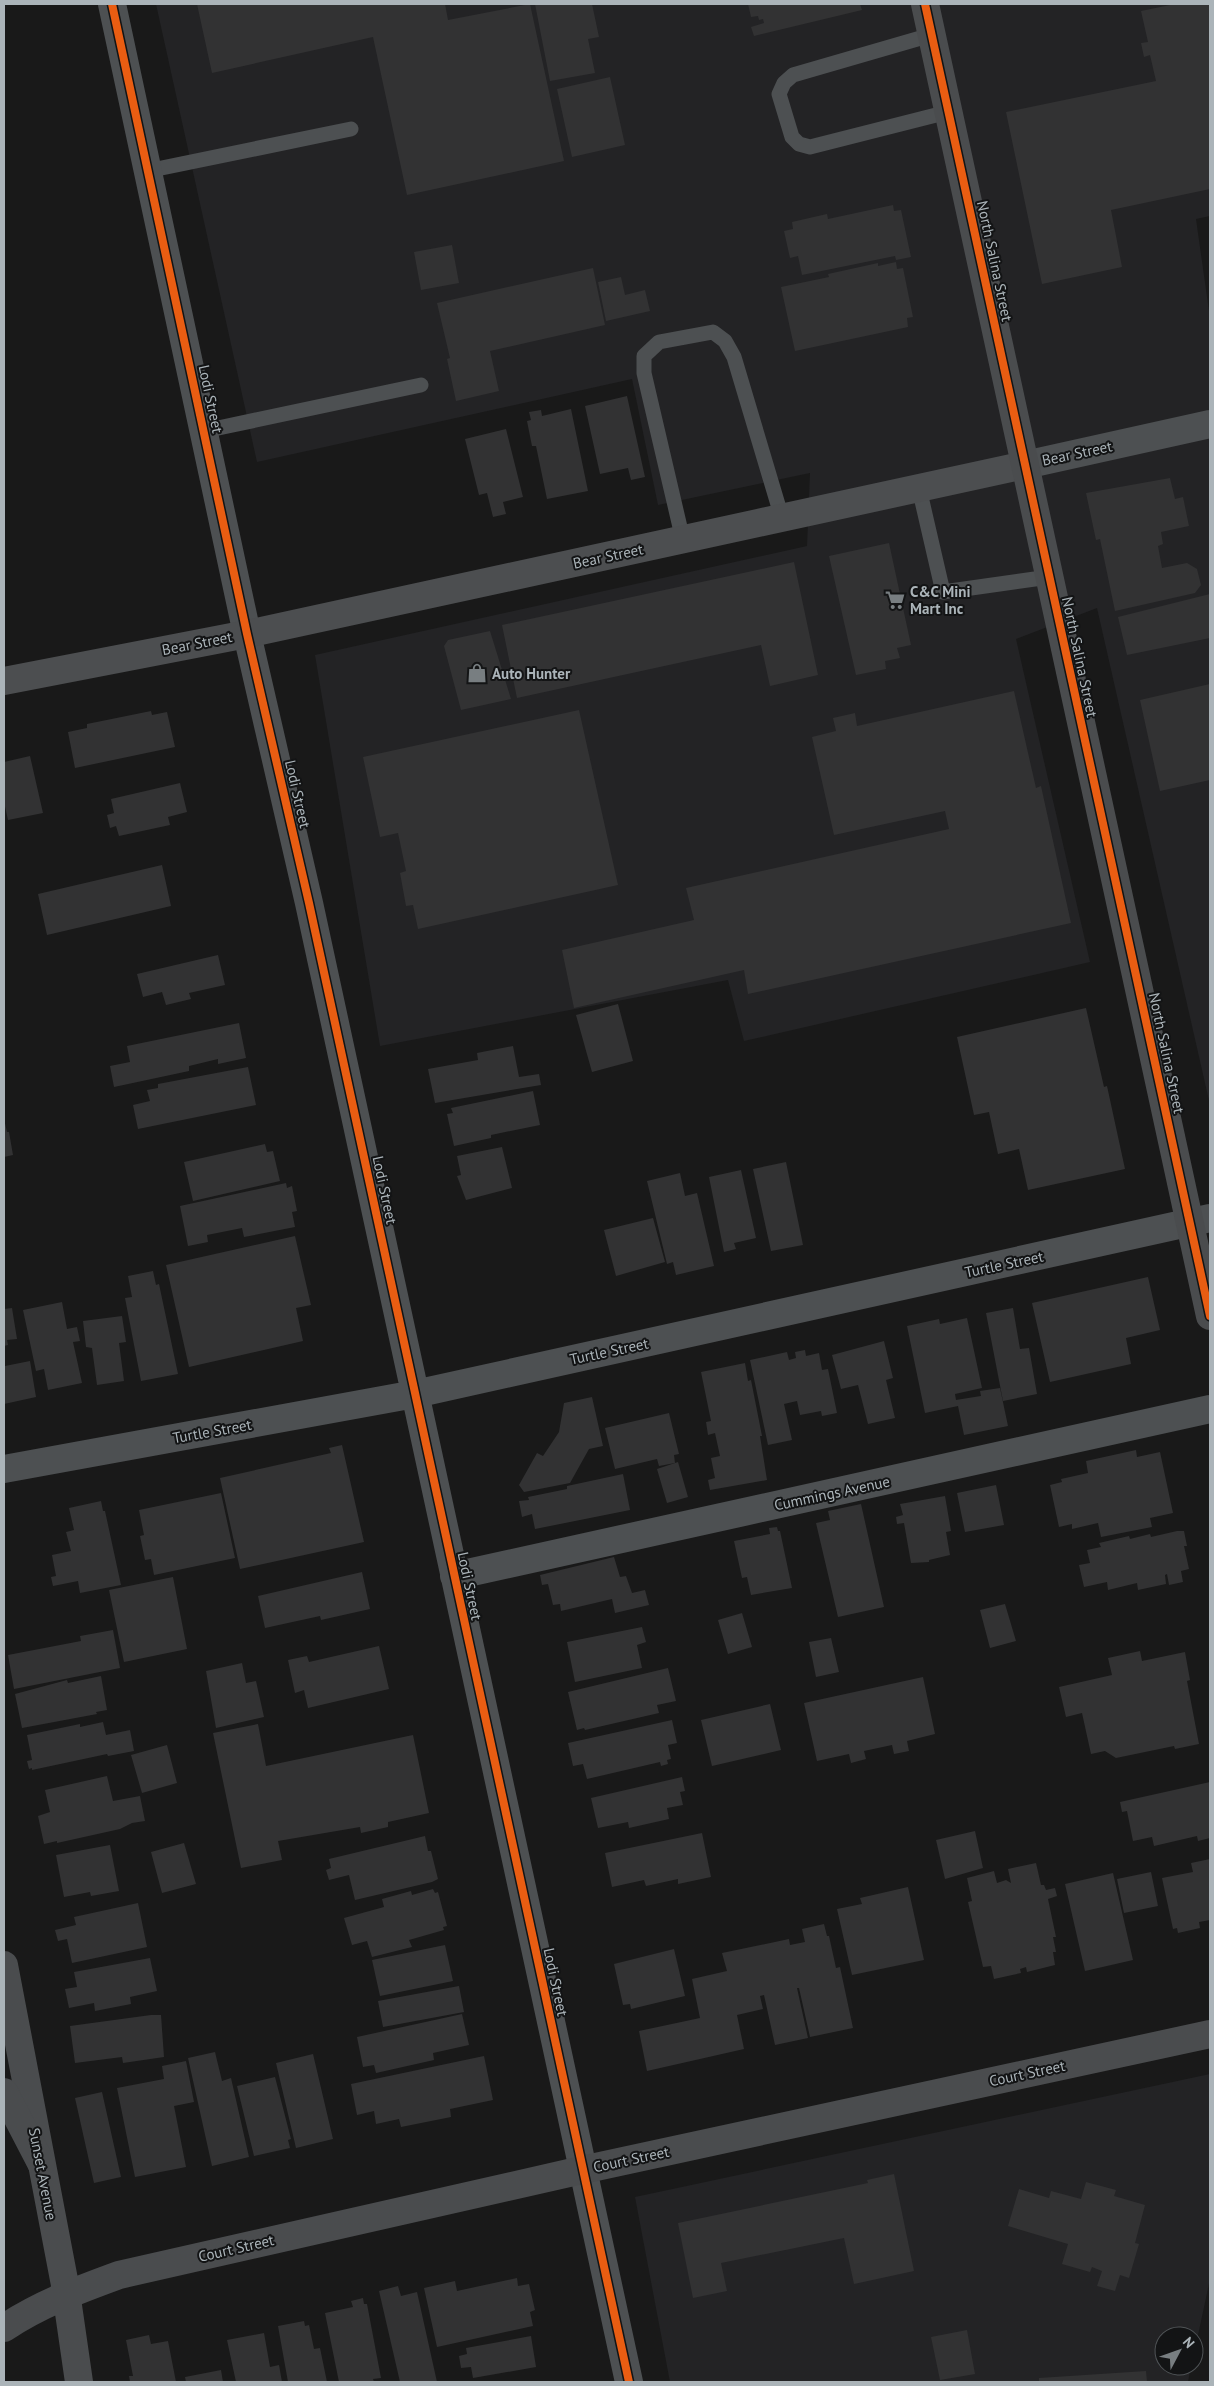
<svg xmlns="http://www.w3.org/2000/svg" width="1214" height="2386" viewBox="0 0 1214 2386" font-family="'PT Sans',sans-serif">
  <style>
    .built { fill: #232325 }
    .building { fill: #323233 }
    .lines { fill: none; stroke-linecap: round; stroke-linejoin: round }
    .service { stroke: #4d5052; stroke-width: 15 }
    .minor { stroke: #4d5052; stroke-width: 28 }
    .secondary { stroke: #4c4e50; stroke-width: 28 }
    .primary { stroke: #4a4c4e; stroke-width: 28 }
    .motorway { stroke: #4a4c4e; stroke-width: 28 }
    .cycleway-casing { stroke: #131415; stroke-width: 11 }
    .cycleway { stroke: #e95d12; stroke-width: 8 }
    .labels { text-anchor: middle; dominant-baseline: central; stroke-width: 4; stroke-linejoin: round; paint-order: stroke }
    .street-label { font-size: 15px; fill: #abb4b9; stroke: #131415 }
    .poi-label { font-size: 15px; font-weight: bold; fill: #abb4b9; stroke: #131415; text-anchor: start }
  </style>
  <rect width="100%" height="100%" fill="#191919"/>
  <path class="built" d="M156,4H1210V216L1196,219L1210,318V1105L1097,608L1016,639L1090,962L744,1041L728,980L380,1046L315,655L807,546L810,473L658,505L632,379L257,462Z
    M1210,2074V2279L1194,2354V2336H1164V2366H1191L1188,2382H670L635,2197Z"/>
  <path class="building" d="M197,4H445L448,20L530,4L564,161L407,195L373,37L212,73Z
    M535,4H592L599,37L588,39L595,73L550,81Z
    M748,4H860L862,10L754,36L751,27L764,23L763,19L759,20L758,16L751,17Z
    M1175,4H1210V189L1111,210L1122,267L1042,284L1006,112L1156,81L1150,55L1144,57L1141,43L1148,42L1141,11Z
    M610,77L625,145L572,157L557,89Z
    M893,205L894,211L901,210L911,257L896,260L895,256L802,275L798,256L790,258L784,231L793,229L792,222L827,214L828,219Z
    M452,245L459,283L421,290L414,252Z
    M896,262L897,269L903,268L913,317L907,318L908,327L795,351L781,287L829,277L828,274L878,263V266Z
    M593,268L605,325L490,351L499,391L456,401L447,359L450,358L437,303Z
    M621,277L625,295L645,290L650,311L606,321L598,282Z
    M627,396L645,477L631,480L628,468L600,474L585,406Z
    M571,409L588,491L547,499L536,446H532L527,421L531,420L529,412L541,410L542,416Z
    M506,429L523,497L503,502L506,514L493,517L487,493L479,495L465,439Z
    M1170,478L1175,499L1183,497L1189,526L1161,532L1163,544L1158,546L1162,568L1187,563L1197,569L1201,585L1195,593L1115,611L1100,539L1096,540L1086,493Z
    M889,543L911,645L897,648L900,658L885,661L886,669L856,675L829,556Z
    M794,562L818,675L770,686L761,645L517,698L502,625Z
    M1210,594V638L1127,655L1118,617Z
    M490,631L511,699L461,710L444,646L448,640Z
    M1210,684V780L1160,791L1140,700Z
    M1014,691L1036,788L1041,786L1071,923L748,994L744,970L574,1008L562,950L694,920L686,888L949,829L945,811L834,835L812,737L836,731L833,718L855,713L857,726Z
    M579,710L618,885L418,929L413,905L406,906L400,873L406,871L398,833L380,837L363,757Z
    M151,711L152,715L167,712L175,747L75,768L68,732L87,728V724Z
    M30,756L43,813L8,820L4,802V762Z
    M180,783L187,812L168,817L170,825L119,836L116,826L110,828L107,815L114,813L111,799Z
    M162,865L171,906L47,935L38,894Z
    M218,955L225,985L189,993L191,999L166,1005L162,992L143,997L137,974Z
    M618,1004L633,1061L592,1072L576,1015Z
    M1086,1008L1104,1087L1107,1086L1125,1169L1028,1190L1019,1149L998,1154L989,1112L974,1115L957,1037Z
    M239,1023L246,1058L218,1064V1059L189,1066V1071L114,1087L110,1066L130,1062L127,1046Z
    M513,1046L519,1077L539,1074L541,1085L435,1103L428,1069L478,1060L477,1053Z
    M248,1067L256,1105L138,1129L133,1105L150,1101L147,1090L158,1088V1084Z
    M533,1091L540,1125L491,1135V1138L454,1146L447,1114L453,1113L451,1108Z
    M4,1119L7,1132H9L13,1155L4,1157Z
    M265,1144L267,1152L273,1151L280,1181L193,1201L184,1162Z
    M502,1147L512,1188L466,1200L457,1176L461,1175L457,1156Z
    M786,1162L803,1245L771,1251L753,1169Z
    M741,1170L756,1238L734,1243L736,1249L724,1252L709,1177Z
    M680,1173L685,1196L697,1193L714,1266L676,1275L673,1262L667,1264L647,1181Z
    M286,1183L287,1188L292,1186L297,1211L292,1212L295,1227L244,1237L242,1228L207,1235L208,1242L188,1246L180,1206Z
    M653,1218L665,1262L616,1276L604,1230Z
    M295,1236L311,1305L296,1308L303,1341L189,1367L166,1265Z
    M153,1271L156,1285L159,1284L178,1374L141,1381L125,1298L132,1297L128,1276Z
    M1148,1277L1160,1330L1126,1338L1131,1364L1050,1382L1032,1303Z
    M62,1302L67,1329L77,1327L80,1341L73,1342L82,1383L48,1390L44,1369L36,1371L23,1310Z
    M12,1308L17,1339L7,1340L8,1345L4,1346V1309Z
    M1013,1308L1020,1349L1029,1348L1037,1394L1003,1401L986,1313Z
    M122,1316L126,1342L119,1343L124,1381L97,1385L92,1348L86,1347L83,1321Z
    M967,1318L982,1388L955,1394L956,1400L981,1396L980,1391L1000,1388L1008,1426L964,1435L958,1406L925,1413L907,1326L939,1319L940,1324Z
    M884,1341L893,1378L886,1380L895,1418L868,1424L858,1385L841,1389L832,1355Z
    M805,1350L806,1356L819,1353L822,1370L828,1369L837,1413L822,1416L821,1411L800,1415L797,1401L784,1404L792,1440L768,1445L750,1360L787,1352L789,1360L796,1358L795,1352Z
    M30,1361L36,1397L4,1404L5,1366Z
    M745,1363L748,1381L751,1380L762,1436H760L767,1480L710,1490L708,1480L715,1478L711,1458L720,1456L715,1433L708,1435L706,1422L711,1421L701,1372Z
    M592,1397L603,1446L589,1449L570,1483L524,1492L519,1485L537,1453L543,1456L559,1432L564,1403Z
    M669,1413L679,1454L674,1455L675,1463L659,1466L657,1459L615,1469L605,1428Z
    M342,1445L364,1542L240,1569L220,1478L331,1453L329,1448Z
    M1136,1450L1137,1457L1160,1452L1173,1513L1150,1518L1152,1527L1101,1537L1098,1523L1072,1529V1524L1059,1527L1050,1485L1062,1482L1061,1479L1088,1473L1086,1461Z
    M678,1462L688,1497L667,1503L657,1469Z
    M623,1474L630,1510L535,1529L532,1514L522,1517L519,1501L529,1500L528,1497L567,1489V1486Z
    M996,1485L1004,1525L965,1532L957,1493Z
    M221,1493L235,1558L154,1575L151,1559L145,1560L140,1536L144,1535L139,1510Z
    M945,1496L951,1531L946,1532L950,1555L929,1560V1562L911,1563L904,1523L897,1524L896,1517L903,1515L900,1504Z
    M101,1501L103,1511H105L121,1585L80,1593L78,1581L53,1586L51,1577L56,1576L52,1555L71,1551L66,1532L74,1530L69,1508Z
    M861,1504L884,1607L838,1617L816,1523L830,1520L828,1511Z
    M777,1527L778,1531H780L792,1588L751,1595L747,1577L742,1578L734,1541L770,1534L769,1528Z
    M1177,1531H1184L1187,1546H1184L1189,1569L1181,1571L1183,1582L1169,1585L1167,1574L1165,1575L1166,1584L1138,1590L1137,1583L1108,1590L1107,1582L1084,1587L1079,1565L1090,1563L1087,1550L1101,1547L1099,1543L1129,1536L1130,1539L1150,1534L1151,1537Z
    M614,1557L620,1577L626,1576L632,1593L645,1590L649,1605L615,1613L612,1599L561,1611L560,1604L553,1605L548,1584L542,1585L540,1575Z
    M362,1572L370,1609L321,1620L320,1616L265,1628L258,1596Z
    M173,1577L187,1649L124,1662L109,1590Z
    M1005,1604L1016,1641L990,1648L980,1610Z
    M742,1613L752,1647L728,1654L718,1620Z
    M642,1627L646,1642L637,1645L642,1668L575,1682L567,1642Z
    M113,1630L120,1668L14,1689L8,1655L81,1641L80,1636Z
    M831,1638L839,1672L816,1677L809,1642Z
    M379,1646L389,1689L308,1708L304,1690L295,1693L288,1660L307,1656L309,1662Z
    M1140,1651L1142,1661L1185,1652L1190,1680L1187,1681L1199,1744L1175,1749L1174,1746L1116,1758L1105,1751L1091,1754L1082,1713L1066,1717L1059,1687L1112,1675L1108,1658Z
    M242,1663L246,1683L256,1681L264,1717L216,1728L206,1671Z
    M668,1668L676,1701L657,1705L659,1713L585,1730L584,1728L577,1730L568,1692Z
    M101,1676L107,1710L96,1712L97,1714L22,1728L15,1694L67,1680L68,1683Z
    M923,1677L935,1734L907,1741L909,1751L894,1754L892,1745L864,1751L866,1759L851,1763L849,1754L817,1761L804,1703Z
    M770,1704L781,1750L712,1766L701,1720Z
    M672,1720L677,1743L668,1745L671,1759L667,1760L668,1764L661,1766L660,1762L587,1779L583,1764L573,1766L568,1743Z
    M103,1722L106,1735L130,1730L134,1751L108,1756L107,1754L32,1770V1768L29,1769L27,1761L32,1760L27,1735L80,1724V1727Z
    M258,1724L266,1766L413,1735L429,1813L388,1822V1827L361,1833L360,1827L278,1841L282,1860L241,1868L213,1733Z
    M167,1745L177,1783L142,1793L131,1755Z
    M107,1776L113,1801L140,1796L145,1821L132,1823L120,1829L57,1843V1841L44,1844L38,1816L50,1812L45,1790Z
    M682,1777L685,1791L680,1792L683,1805L667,1808L669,1819L629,1828L628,1822L598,1828L591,1798Z
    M1210,1782V1838L1198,1841L1197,1836L1154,1846L1152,1837L1133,1841L1127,1811L1122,1812L1120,1802Z
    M975,1831L983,1868L945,1879L936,1840Z
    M702,1833L711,1877L678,1884V1879L646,1886L644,1880L612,1887L605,1853Z
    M425,1836L428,1851H431L438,1879L432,1882L355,1900L349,1875L329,1880L326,1870L331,1868L329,1859Z
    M184,1843L196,1884L162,1893L151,1852Z
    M110,1845L119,1891L91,1896L90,1892L64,1897L56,1855Z
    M1210,1859V1920L1199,1922L1200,1928L1178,1933L1177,1928L1173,1929L1162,1878L1193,1872L1191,1863Z
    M1036,1863L1041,1885H1044L1046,1890L1055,1888L1057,1896L1048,1899L1056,1937H1053L1056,1952H1053L1055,1965L1027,1972L1026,1967L1020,1969L1021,1973L994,1979L991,1966L983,1967L968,1902L972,1901L967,1878L994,1871L997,1883L1006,1880L1011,1883L1008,1869Z
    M1151,1872L1158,1906L1124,1913L1117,1879Z
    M1113,1873L1133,1960L1085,1971L1065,1884Z
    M908,1887L924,1960L852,1975L837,1909L862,1904L860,1898Z
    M433,1889L435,1893L438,1892L447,1926L443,1927L444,1930L409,1940L412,1947L372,1957L367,1941L352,1945L344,1918L384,1907L382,1899L411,1891L412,1895Z
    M138,1903L147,1947L72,1963L67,1939L58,1941L55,1930L76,1925L74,1917Z
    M824,1924L827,1936H829L836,1968L840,1967L853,2028L810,2037L799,1988H797L808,2038L775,2045L764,1995L760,1996L763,2009L737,2015L744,2049L647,2071L639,2031L700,2018L692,1979L727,1971L722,1953L789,1939L790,1945L805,1942L802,1929Z
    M445,1945L453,1981L380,1996L372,1960Z
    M674,1949L685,1996L631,2009L630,2004L623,2005L614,1964Z
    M150,1958L157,1991L130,1997L131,2004L95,2011L94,2003L69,2008L65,1989L77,1987L74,1972Z
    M459,1986L464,2012L383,2027L378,2001Z
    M462,2014L469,2045L433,2053L434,2060L376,2073L374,2065L363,2067L357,2037Z
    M151,2015H161L164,2057L123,2063L122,2057L75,2063L70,2026Z
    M215,2052L222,2081L231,2078L249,2157L212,2166L188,2058Z
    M313,2054L333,2139L296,2148L276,2063Z
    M484,2056L493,2100L450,2109L451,2117L401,2127L399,2119L376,2124L374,2111L357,2115L351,2084Z
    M186,2061L194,2102L174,2106L186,2167L135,2177L117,2088L164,2079L162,2066Z
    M275,2077L291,2139L288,2140L290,2148L254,2156L237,2086Z
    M102,2092L121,2177L94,2183L75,2098Z
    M894,2174L914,2271L854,2284L844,2238L721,2263L727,2291L693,2298L678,2223L868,2183L867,2180Z
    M1086,2182L1116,2190L1114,2196L1145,2205L1135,2243L1139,2244L1129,2278L1120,2275L1115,2291L1097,2286L1102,2271L1092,2267L1090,2272L1062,2264L1068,2244L1008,2226L1019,2189L1049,2198L1051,2191L1081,2199Z
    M517,2278L518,2286L529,2284L535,2310L530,2312L533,2326L437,2347L424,2288L455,2281L457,2291Z
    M398,2286L401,2296L417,2292L437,2382H400L379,2291Z
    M363,2298L364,2304H367L381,2378L373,2379L374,2382H339L325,2313L353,2307L351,2301Z
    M304,2321L305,2326L309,2325L314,2349L320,2348L327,2382H288L278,2326Z
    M967,2330L975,2374L940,2380L931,2337Z
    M264,2333L270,2367L279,2365L282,2382H236L227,2340Z
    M149,2335L151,2344L168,2341L176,2382H130L129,2376H133L126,2340Z
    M531,2336L536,2367L473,2378L471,2367L461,2368L459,2356L467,2354L466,2348Z
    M221,2370L223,2382H186L185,2377Z
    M1146,2371L1147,2382H1039V2378Z"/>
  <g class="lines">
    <path class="service" d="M931,35L793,75L784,83L779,94L792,137L799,144L810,147L948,112
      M147,171L351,129
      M204,431L421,385
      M919,488L943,592L1049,577
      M683,540L644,373V356L659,342L713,332L725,341L734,357L782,518"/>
    <path class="minor" d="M112,4L247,634L309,903L629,2382
      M1025,465L1210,424
      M4,1469L415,1394L1210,1218
      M454,1576L1210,1409"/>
    <path class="secondary" d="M4,681L247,634L1025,465"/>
    <path class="primary" d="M925,4L1210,1316
      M4,1965L65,2285L79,2382
      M4,2328C40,2304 78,2290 119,2275L582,2170L1210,2034"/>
    <path class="motorway" d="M4,2092L41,2163"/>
    <defs>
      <path id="cycleway" d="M112,4L247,634L309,903L629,2382
        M925,4L1210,1316"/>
    </defs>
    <use href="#cycleway" class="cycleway-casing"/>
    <use href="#cycleway" class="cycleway"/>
  </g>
  <defs>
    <symbol id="supermarket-bare" viewBox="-9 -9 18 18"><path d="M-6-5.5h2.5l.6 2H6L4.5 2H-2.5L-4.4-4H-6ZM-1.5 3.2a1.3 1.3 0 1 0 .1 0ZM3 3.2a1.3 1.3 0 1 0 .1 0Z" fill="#787e81" stroke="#131415" stroke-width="2.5" paint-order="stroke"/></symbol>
    <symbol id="shop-bare" viewBox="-9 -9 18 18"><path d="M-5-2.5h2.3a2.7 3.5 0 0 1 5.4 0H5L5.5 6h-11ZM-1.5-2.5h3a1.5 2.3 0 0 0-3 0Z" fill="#787e81" stroke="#131415" stroke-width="2.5" paint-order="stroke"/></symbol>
  </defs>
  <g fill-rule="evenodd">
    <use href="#supermarket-bare" x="881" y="586" width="28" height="28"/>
    <use href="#shop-bare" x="463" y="659" width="28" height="28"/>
  </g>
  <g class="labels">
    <g class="street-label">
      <text transform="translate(995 261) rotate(78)">North Salina Street</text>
      <text transform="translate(211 399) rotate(78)">Lodi Street</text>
      <text transform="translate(1077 453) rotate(-12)">Bear Street</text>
      <text transform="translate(608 556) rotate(-12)">Bear Street</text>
      <text transform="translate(197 643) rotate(-11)">Bear Street</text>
      <text transform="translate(1080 657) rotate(78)">North Salina Street</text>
      <text transform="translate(298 794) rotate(77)">Lodi Street</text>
      <text transform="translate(1167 1053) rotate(78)">North Salina Street</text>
      <text transform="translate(385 1190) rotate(78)">Lodi Street</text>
      <text transform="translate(1004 1264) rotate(-12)">Turtle Street</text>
      <text transform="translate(609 1351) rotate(-12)">Turtle Street</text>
      <text transform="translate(212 1431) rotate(-10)">Turtle Street</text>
      <text transform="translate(832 1493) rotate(-12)">Cummings Avenue</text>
      <text transform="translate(470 1586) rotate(78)">Lodi Street</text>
      <text transform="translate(556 1982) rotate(78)">Lodi Street</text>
      <text transform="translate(1027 2073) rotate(-12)">Court Street</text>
      <text transform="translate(631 2159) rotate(-12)">Court Street</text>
      <text transform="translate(43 2174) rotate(79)">Sunset Avenue</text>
      <text transform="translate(236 2248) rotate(-13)">Court Street</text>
    </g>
    <g class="poi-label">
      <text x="910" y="591">C&amp;C Mini<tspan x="910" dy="17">Mart Inc</tspan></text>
      <text x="492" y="673">Auto Hunter</text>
    </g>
  </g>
  <rect width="1214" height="2386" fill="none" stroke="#abb4b9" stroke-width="10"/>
  <g transform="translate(1179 2351) rotate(49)"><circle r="24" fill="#131415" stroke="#505457"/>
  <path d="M0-4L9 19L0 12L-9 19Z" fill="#787e81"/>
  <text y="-8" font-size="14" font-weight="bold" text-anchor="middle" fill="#abb4b9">N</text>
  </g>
</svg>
